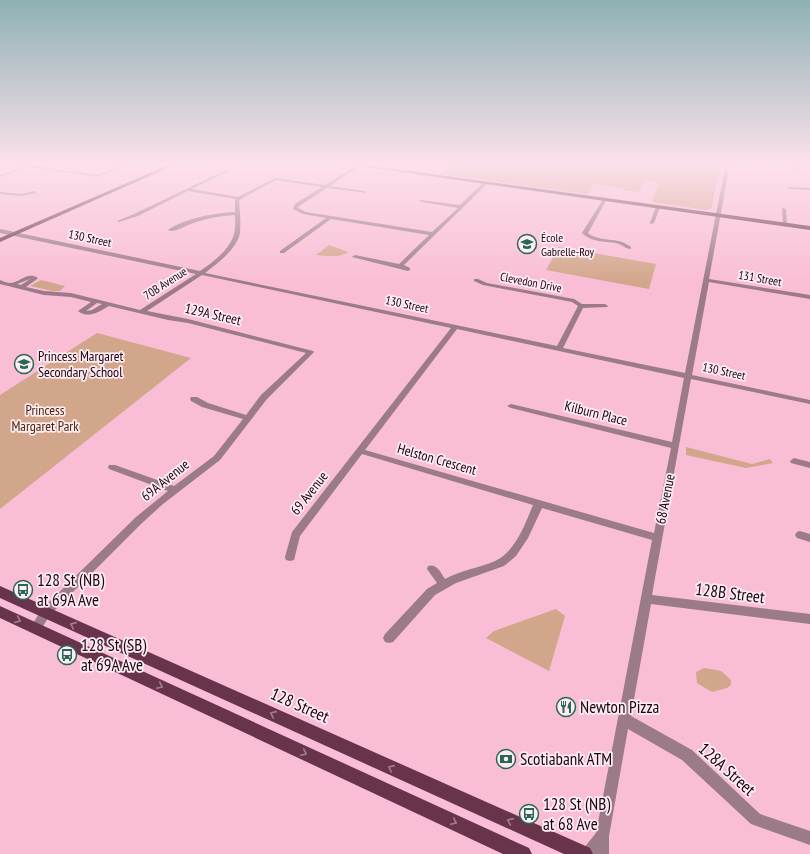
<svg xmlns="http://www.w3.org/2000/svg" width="810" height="854" viewBox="0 0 810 854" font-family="'PT Sans Narrow',sans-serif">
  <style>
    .green { fill: #d2a68b }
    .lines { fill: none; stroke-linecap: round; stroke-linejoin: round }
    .minor { fill: #9a7b87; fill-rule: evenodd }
    .major { fill: #68344b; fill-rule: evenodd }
    .oneway { stroke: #a47e8e }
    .labels { text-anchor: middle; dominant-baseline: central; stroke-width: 3.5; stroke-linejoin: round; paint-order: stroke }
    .far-poi-label { font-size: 12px; fill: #18050e; stroke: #ffecf3; text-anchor: start }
    .far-street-label { font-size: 12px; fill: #18050e; stroke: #ffecf3 }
    .street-label { font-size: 14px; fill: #18050e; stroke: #ffecf3 }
    .poi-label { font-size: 14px; fill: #18050e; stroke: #ffecf3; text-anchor: start }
    .park-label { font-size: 14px; fill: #4c2304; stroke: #ffecf3 }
    .near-poi-label { font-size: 17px; fill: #18050e; stroke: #ffecf3; text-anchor: start }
    .near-street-label { font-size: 17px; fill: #18050e; stroke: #ffecf3 }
  </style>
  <rect width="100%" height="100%" fill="#f9bdd5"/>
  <path class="green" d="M454,163H721L711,209L707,210L652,202L659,183L644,181L639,192L623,190L624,188L594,184L587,194L441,174Z
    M329,245L348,252C340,258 327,256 316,255Z
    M559,247L656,264L649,289L546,270Z
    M41,280L65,286L60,291H52L30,286Z
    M97,333L191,358L0,509V395Z
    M686,447L752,464L770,459L773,463L746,468L686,455Z
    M556,609L565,616L549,671L486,638L494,631Z
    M704,668L721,671L731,680V685L727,688L712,692L697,683L696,672Z"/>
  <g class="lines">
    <path class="minor" d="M127,163H133L97,177L28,167L0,177V175L31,164L33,165L97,175Z
      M360,163H365L330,186L364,191H366V193L327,188L299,206L298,208L306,212L432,232L458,208L422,202L420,201V200L460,205L484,182L488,183L404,265L410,268V270L408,271L352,257L355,255L399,264L429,235L331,219L284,253H280V251L326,218L303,214L293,209L295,204L322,187L276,180L241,199L239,201C240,211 241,222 240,233C237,249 218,263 205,273L557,346L578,306L572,302L483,285L474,281V279H478L487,283L574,299L582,304H605L608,306L607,307L583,308L563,348L685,373L726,163H730L709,279L810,295V299L709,282L692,375L810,400V404L691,379L652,595L810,614V624L651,604L631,716L692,750L760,814L810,831V845L751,824L682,760L628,729L609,836V854H581L583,849L596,833L652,540L542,508L528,538L516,556L504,566L456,583L435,595L393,642L389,643L385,642L383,638L385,634L427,589L437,583L427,569L428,566C437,563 441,573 445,579C461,570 479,568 495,561C516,551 525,524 533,505L362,454L300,536L294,560L290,561L286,560L285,557L292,532L451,328L202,275L147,311L188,319L313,351L314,352L267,399L220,460L163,504L142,523L50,615L40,631L36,633L32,631L30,628L42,609L136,517L168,491L109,469L108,467L109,465H115L174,486L214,456L243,419L202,407L191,401L190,399L191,397H197L208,403L246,415L261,395L306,353L188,323L168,320L109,306C99,312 88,319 78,311L91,302L71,297L44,295L0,284V280C3,281 7,283 10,283C20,283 27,271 38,278L37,279L26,287L44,291L71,293L140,310L196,274L0,233V229L200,271C212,263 227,252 233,237C236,230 235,222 235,215C218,216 202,219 186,226C181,228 173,233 168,230C185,218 215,213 235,212V201L236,199L188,191L138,216L119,222L117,221L134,214L230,168L231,170L192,189L238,197L275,178L325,185ZM30,279L21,285L17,284ZM97,303L102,304L92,310L86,311ZM457,329L684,378L672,442L511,404L507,406L511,408L671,448L654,533L365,450Z
      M795,163H799V171L796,170Z
      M788,187L810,188V190L790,189H788Z
      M34,191L36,192V193L22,196L0,194V192L22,194Z
      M605,198L607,199L588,233C600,243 618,236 631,247V249C626,249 624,246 619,244C607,240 593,244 582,233L603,199Z
      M656,206L660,207L654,223L650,224V223Z
      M782,208L786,209L787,224L785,225L783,224Z
      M794,458L810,462V468L791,463L790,461Z
      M800,531L810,534V542L797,538L795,535L797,532Z"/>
    <path class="major" d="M173,163H179L0,242V238Z
      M338,163H352L810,226V230Z
      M0,586L590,848L593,854H564L0,598Z
      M0,606L529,848L532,854H503L0,618Z"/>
  </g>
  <defs><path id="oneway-chevron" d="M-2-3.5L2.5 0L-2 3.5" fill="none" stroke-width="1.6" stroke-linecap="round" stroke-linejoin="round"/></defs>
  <g class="oneway">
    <use href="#oneway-chevron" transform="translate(18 620) rotate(24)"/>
    <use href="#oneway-chevron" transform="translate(73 625) rotate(-156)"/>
    <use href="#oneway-chevron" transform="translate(160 686) rotate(25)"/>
    <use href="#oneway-chevron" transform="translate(273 714) rotate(-156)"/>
    <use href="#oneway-chevron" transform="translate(304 753) rotate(25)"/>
    <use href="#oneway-chevron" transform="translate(391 768) rotate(-156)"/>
    <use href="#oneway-chevron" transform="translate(510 821) rotate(-156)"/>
    <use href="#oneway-chevron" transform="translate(454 822) rotate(25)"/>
  </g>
  <linearGradient id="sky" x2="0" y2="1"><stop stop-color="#8eb1b4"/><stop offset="0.58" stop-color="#fce1ec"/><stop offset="1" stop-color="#fce1ec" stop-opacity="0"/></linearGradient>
  <rect width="810" height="283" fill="url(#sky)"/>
  <defs>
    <symbol id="school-ring" viewBox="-11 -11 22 22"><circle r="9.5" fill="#ffecf3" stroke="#266756" stroke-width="1.5"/><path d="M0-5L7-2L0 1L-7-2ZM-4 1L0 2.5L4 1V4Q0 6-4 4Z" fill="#266756"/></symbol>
    <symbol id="bus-ring" viewBox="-11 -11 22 22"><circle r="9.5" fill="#ffecf3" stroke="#266756" stroke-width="1.5"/><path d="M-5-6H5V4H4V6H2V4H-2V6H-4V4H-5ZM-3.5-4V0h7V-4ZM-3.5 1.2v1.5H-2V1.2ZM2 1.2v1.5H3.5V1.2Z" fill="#266756"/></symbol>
    <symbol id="restaurant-ring" viewBox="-11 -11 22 22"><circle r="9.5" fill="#ffecf3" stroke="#266756" stroke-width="1.5"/><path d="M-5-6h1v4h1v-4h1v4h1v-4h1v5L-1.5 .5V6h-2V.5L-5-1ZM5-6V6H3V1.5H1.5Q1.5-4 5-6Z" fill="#266756"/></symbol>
    <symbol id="bank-ring" viewBox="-11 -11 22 22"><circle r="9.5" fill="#ffecf3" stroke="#266756" stroke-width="1.5"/><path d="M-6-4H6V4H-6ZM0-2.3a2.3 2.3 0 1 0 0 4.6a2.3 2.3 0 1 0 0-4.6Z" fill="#266756"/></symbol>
  </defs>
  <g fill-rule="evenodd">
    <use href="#school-ring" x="516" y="233" width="22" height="22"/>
    <use href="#school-ring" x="13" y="353" width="22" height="22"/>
    <use href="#bus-ring" x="12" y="579" width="22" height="22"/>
    <use href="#bus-ring" x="56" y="644" width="22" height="22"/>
    <use href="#restaurant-ring" x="555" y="696" width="22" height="22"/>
    <use href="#bank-ring" x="495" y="748" width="22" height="22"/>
    <use href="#bus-ring" x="518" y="803" width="22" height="22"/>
  </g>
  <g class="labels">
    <g class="far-poi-label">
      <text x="541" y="237">École<tspan x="541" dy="14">Gabrelle-Roy</tspan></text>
    </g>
    <g class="far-street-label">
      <text transform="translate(90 238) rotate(12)">130 Street</text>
      <text transform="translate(760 278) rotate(10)">131 Street</text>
      <text transform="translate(531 282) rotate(11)">Clevedon Drive</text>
      <text transform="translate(165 283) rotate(-33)">70B Avenue</text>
      <text transform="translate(407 304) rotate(12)">130 Street</text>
      <text transform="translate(724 371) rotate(12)">130 Street</text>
    </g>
    <g class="street-label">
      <text transform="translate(213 314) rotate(13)">129A Street</text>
      <text transform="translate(596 413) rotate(14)">Kilburn Place</text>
      <text transform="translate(437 459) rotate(16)">Helston Crescent</text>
      <text transform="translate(165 480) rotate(-39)">69A Avenue</text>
      <text transform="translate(309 493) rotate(-52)">69 Avenue</text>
      <text transform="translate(665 499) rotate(-79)">68 Avenue</text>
    </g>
    <g class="poi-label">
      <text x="38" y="356">Princess Margaret<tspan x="38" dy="16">Secondary School</tspan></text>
    </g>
    <g class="park-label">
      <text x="45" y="410">Princess<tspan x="45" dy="16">Margaret Park</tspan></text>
    </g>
    <g class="near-poi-label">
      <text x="37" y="580">128 St (NB)<tspan x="37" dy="20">at 69A Ave</tspan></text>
      <text x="81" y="645">128 St (SB)<tspan x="81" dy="20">at 69A Ave</tspan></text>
      <text x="580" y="707">Newton Pizza</text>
      <text x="520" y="759">Scotiabank ATM</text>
      <text x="543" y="804">128 St (NB)<tspan x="543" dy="20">at 68 Ave</tspan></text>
    </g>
    <g class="near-street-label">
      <text transform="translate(730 593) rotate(7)">128B Street</text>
      <text transform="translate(300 705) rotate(24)">128 Street</text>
      <text transform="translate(727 769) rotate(42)">128A Street</text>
    </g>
  </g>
</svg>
